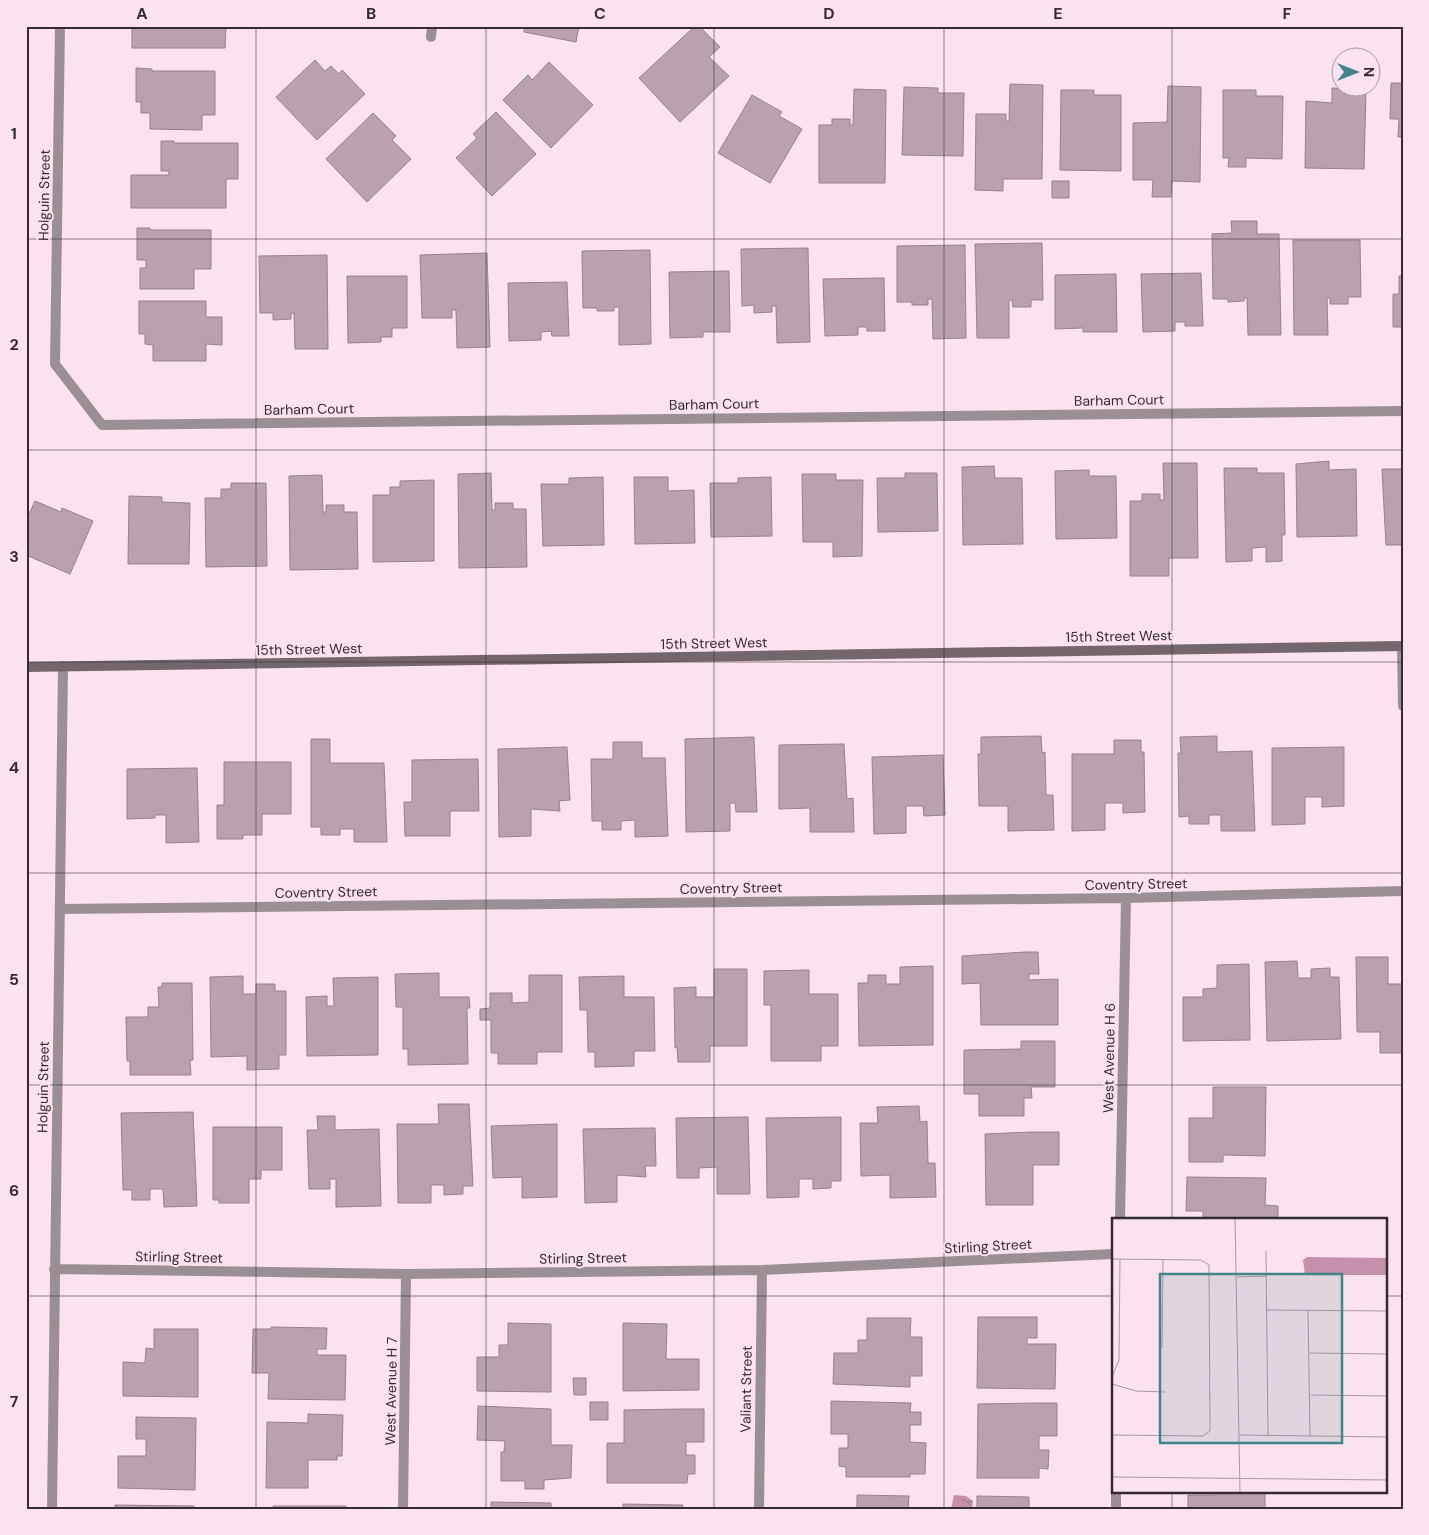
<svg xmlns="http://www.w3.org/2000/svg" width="1429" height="1535" viewBox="0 0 1429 1535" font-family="'DM Sans',sans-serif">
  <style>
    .water { fill: url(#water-ripples) }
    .building { fill: #bba1ae; stroke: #99808d }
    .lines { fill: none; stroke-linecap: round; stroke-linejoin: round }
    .street { stroke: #9b8f95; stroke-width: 10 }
    .secondary { stroke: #75656d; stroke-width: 10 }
    .grid { fill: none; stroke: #352b30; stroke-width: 1; stroke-opacity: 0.55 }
    .labels { text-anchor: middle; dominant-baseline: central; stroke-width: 4; stroke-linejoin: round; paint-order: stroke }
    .street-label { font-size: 14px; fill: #352b30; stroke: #fce1ee }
    .inset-road { fill: none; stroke: #ac98a2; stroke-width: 1 }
    .view { fill: #3e8687; fill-opacity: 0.15; stroke: #3e8687; stroke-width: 2.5 }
    .inset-edge { fill: none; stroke: #352b30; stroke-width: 2.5 }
    .neatline { fill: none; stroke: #352b30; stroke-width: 2 }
    .grid-label { font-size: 16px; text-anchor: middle; font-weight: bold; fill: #352b30 }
  </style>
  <defs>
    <pattern id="water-ripples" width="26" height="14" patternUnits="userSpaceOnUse" patternTransform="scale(1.25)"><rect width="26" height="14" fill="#c590ab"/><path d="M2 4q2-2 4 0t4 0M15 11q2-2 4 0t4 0" fill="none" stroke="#a1768c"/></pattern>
  </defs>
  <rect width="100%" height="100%" fill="#fce1ee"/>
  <path class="water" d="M954,1495L966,1496L973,1501L972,1509H951Z"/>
  <path class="building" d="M132,26H226L225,48H132Z
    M525,26H579L576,42L524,32Z
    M695,26H699L720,47L709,57L729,76L680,122L639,78Z
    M315,60L325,71L331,66L339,74L342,70L365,94L317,140L276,97Z
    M549,62L593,105L551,148L503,100L528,75L532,80Z
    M136,68L152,69V71H215V115H202V130L150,129V113H141V102H136Z
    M1391,83H1403V137H1398L1399,119H1390Z
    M1010,84L1043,85L1042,179H1003V191L975,190L976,114H1006V121H1009Z
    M1168,86L1201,87L1200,182L1172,181L1171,197H1152L1153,180H1133V123L1167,122Z
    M904,87L938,88V93H964L963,156L902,155Z
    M1332,88L1366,90L1364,169L1305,168L1306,101L1332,103Z
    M854,89L886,90L885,183H819V125H832V119H850V125H853Z
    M1061,90H1094V95H1121V171L1060,170Z
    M1223,90H1256V96H1283L1282,159L1246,158V167H1228L1229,158H1223Z
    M752,95L782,112L779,116L802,129L770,183L718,153Z
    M496,112L536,154L492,196L456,158L477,138L473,134Z
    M373,113L396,136L392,140L411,159L367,202L326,159Z
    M161,141H174V143H238V179H226V208H131V175H169V171H161Z
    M1052,181H1069V198H1052Z
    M1231,221H1257V234H1279L1281,335H1248L1247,298H1244V301L1228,302V299H1213L1212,234L1232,233Z
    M137,228H150V230H211V269H194V289H140V268H146V260H137Z
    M1293,240H1360L1361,297H1348V304H1330V298H1327L1328,335H1294Z
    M1042,243L1043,300H1031V307H1013L1012,300H1009V338H977L975,244Z
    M965,245L966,338L933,339L932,299H928V305H912V302H897V246Z
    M808,248L810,342L777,343L776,306H772V312L754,313V305L742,306L741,249Z
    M650,250L651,344L619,345V307H614V311H597V308H583L582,251Z
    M487,253L490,347L457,348L456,310H452V318H422L420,255Z
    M327,255L328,349H295L294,313H291V319L273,320V313H260L259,256Z
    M729,271L730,332H703V337L670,338L669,272Z
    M1201,273L1203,326H1185V322H1175V331L1143,332L1141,274Z
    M1116,274L1117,332H1083V328L1055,329V275Z
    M347,276H407V328H392V337H381V342L348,343Z
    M1399,276H1403V327H1393V294H1399Z
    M884,278L885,331H867V327H858V335L825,336L823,279Z
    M567,282L569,336H552L551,331L541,332V340L509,341L508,283Z
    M139,301H206V317H222V345L206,344V361H153V345L145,344V334H139Z
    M1329,461V470L1356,469L1357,536L1297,537L1296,464Z
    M1163,463H1197L1198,558H1169V576H1130V501H1142V494H1160V500H1164Z
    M994,466L995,478H1022L1023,544L963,545L962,467Z
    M1224,468H1257V473H1284L1285,535H1282V561L1266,562V547L1252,548V561L1226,562Z
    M1382,469H1403V545H1386Z
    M1089,470V476H1116L1117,538L1056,539L1055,471Z
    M491,473L492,510H495V503H513V509H526L527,567L459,568L458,474Z
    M905,473H937L938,531L878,532L877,478H905Z
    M802,474H836V480H863L862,556L833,557V542H803Z
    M322,475L323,512H326V505H344V512H357L358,569L290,570L289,476Z
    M603,477L604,545L543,546L541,484H569V478Z
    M634,477H668V491L694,490L695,543L635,544Z
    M771,477L772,536L711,537L710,483H738V478Z
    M434,480V561L373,562V495H390V487H400V481Z
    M231,483H266L267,566L206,567L205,498H221V489H231Z
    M129,496L162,497V502L190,503L189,564H128Z
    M35,501L61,512L62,508L93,521L70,574L26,555V521Z
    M1041,736L1042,753L1045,752L1046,795H1053L1054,830L1008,831V806H979L978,754H981V737Z
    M1217,736V752L1252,751L1255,831H1221V815H1209V824H1189V816L1179,817L1178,753H1181L1180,737Z
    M754,737L757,812H736L735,803H730V831L686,832L685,739Z
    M311,739H330V763H384L387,842H354V829H340V835H321V827H311Z
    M1114,740H1141V752H1144L1145,812L1123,813V803H1105V830L1072,831V754H1114Z
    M613,742H642V758H665L668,836L635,837V820L621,821V830H602V821H592L591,759H613Z
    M844,744L847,799L853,798L854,832H810V808L779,809V745Z
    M567,747L570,800L559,801L560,811L531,809V836L499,837L498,749Z
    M1344,747V806L1322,807V797H1305V824L1272,825V748Z
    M943,755L945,815L924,816L923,806H906V833L874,834L872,757Z
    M478,759L479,811H450V836H405L404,802H412V760Z
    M224,762H291V814H262V835H243V839H217V805H224Z
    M197,768L199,842L166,843V815H155V818L127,819V769Z
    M1025,952H1038L1039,974H1029V980L1058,979V1025H981L980,983L962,984V956Z
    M1356,957H1388V984H1401L1403,982V1053H1380V1032H1357Z
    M1297,961L1298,978H1311V969L1330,968V977H1339L1341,1039L1267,1041L1265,962Z
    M1249,964L1250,1040L1183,1041V997H1203V989L1217,988V965Z
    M933,966V1045L859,1046L858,983H868V975H886V984H900V967Z
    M714,969H747V1046H710V1062H678L677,1047L675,1048L674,988L696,987V997H714Z
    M809,970V994H838V1046H821V1061H771V1005H764V971Z
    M439,973V997H469L470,1008H467L468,1064L408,1065V1049H403V1007H396L395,974Z
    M529,975H562V1052H537V1064H498V1053H491V1020H480V1009L490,1008V993H512V1003L529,1002Z
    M243,976V994H256V984H275V991H286V1055H279V1069L247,1070V1056L211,1057L210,977Z
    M624,976V997H654L655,1051H634V1066L595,1067V1052H588L587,1010H580L579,977Z
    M378,977V1055L307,1056L306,997L327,996V1006H334L333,978Z
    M162,983H192L193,1060H190L191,1075H130V1061H127L126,1017H148V1007H159L158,987H162Z
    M1021,1041H1055V1087H1031L1032,1098H1024V1116H979V1094H964V1050L1021,1049Z
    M1213,1087H1266L1265,1156L1223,1155V1162H1189V1118H1213Z
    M438,1104H469L473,1186H463V1194L444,1195V1185H431V1203H398L397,1124H439Z
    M919,1106L920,1122L927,1121L928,1163H935L936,1197L890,1198V1175L861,1176L860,1123H878L877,1107Z
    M193,1112L197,1206L164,1207L163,1189H150V1200H132V1190H123L121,1113Z
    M317,1116H335V1130L379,1129L381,1206L336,1207V1179H330V1189H309L307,1130H318Z
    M748,1117L750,1194H717V1167L699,1168V1178H677L676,1118Z
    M841,1117V1181H831V1188L813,1189V1179H799V1197L767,1198L766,1118Z
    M557,1124V1197L522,1198V1177L493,1178L491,1126Z
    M213,1127H282V1170H261V1179H249V1203H219V1200H213Z
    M655,1128L656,1166H645L646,1177L617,1175V1202L585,1203L583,1129Z
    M1032,1132H1059V1165H1033V1205H986L985,1134Z
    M1187,1177L1266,1178L1265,1205L1278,1206V1219H1203V1211H1186Z
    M978,1317H1037V1338H1027V1344H1056L1055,1389L977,1388Z
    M867,1318H911L910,1337H922V1376H910V1387L833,1384L834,1353H858V1340H867Z
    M508,1323L551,1324V1392L477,1391V1357H499V1345H508Z
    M623,1323L667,1324L666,1359H699V1390L623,1391Z
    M271,1327L327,1328L326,1349H317V1355H346L345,1400L268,1399L269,1373H252L253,1329H271Z
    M154,1329H198V1397L123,1396V1362L145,1363L146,1348L154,1349Z
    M573,1378H586V1395H574Z
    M831,1401L911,1403L910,1412H921V1425H910V1442L926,1443L925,1474H910V1477H846V1467L839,1466V1448H848V1434H831Z
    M590,1402H608V1420H590Z
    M1038,1403H1057V1436H1039V1450H1049L1048,1469L1039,1468V1478H977L978,1404Z
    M478,1406L551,1409V1445H572L571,1478L544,1480V1489H525V1481H501V1452H504L505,1441L477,1440Z
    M682,1409H704V1442H686V1455H695V1474H688L687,1483H607V1443H624V1410Z
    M308,1414L343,1415L342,1456H337V1460H308V1488H266L267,1422L308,1423Z
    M136,1417L196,1418L195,1490L118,1488V1456H146V1439H136Z
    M1213,1491H1265V1509H1188V1495H1213Z
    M857,1495L909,1496L908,1509H857Z
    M977,1496L1029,1497V1509H977Z
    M491,1502L551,1503V1509H491Z
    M623,1504L683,1505L682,1509H623Z
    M115,1505L194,1506V1509H115Z
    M273,1506H346V1509H273Z"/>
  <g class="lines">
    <path class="street" d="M60,26L55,364L102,425L1403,411
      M431,37L432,26
      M1402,646L1403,706
      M60,909L1126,898L1403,891
      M1120,1219L1126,898
      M54,1269L406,1274L762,1270L1113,1254
      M52,1509L63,666
      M403,1509L406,1274
      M759,1509L762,1270
      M1116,1509V1491"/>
    <path class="secondary" d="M26,667L1403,646"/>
  </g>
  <path class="grid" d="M256,26V1509M486,26V1509M714,26V1509M944,26V1509M1172,26V1219M26,239H1403M26,450H1403M26,662H1403M26,873H1403M26,1085H1403M26,1296H1113M1385,1296H1403M1172,1491V1509"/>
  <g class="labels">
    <g class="street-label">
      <text transform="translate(44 195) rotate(-89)">Holguin Street</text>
      <text transform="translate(1119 400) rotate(-1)">Barham Court</text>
      <text transform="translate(714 404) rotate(-1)">Barham Court</text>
      <text transform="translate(309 409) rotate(-1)">Barham Court</text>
      <text transform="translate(1119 636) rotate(-1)">15th Street West</text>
      <text transform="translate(714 643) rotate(-1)">15th Street West</text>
      <text transform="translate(309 649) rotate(-1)">15th Street West</text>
      <text transform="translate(1136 884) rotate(-1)">Coventry Street</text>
      <text transform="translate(731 888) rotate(-1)">Coventry Street</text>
      <text transform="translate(326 892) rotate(-1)">Coventry Street</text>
      <text transform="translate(1109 1058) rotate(-89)">West Avenue H 6</text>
      <text transform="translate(43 1087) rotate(-89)">Holguin Street</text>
      <text transform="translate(988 1246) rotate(-3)">Stirling Street</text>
      <text transform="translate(179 1257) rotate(1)">Stirling Street</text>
      <text transform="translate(583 1258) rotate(-1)">Stirling Street</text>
      <text transform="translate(746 1389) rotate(-89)">Valiant Street</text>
      <text transform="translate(391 1391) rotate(-89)">West Avenue H 7</text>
    </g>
  </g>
  <g transform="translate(1112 1218)">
    <rect width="275" height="275" fill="#fce1ee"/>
    <path d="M195,39L275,40V57H193L191,42Z" fill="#c590ab"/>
    <path class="inset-road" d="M123,0L128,275M154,33L156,218M0,41L89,42L97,47L98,213L91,218L0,217M125,59L154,58M154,92L275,93M196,92L198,218M50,130L51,42M198,135L275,136M0,159L7,142L8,41M0,166L24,173L53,174M199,177L275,178M127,217L275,219M0,259L275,262"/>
    <path class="view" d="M48,56H230V225H48Z"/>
    <rect width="275" height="275" class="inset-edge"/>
  </g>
  <rect width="1429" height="1535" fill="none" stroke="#fce1ee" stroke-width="55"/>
  <g transform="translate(1356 72) rotate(90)"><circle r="24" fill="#fce1ee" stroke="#ac98a2"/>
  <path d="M0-4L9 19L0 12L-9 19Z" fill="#3e8687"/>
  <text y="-8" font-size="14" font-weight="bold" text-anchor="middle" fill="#352b30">N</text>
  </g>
  <rect x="28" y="28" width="1374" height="1480" class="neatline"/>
  <g class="grid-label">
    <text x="142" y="19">A</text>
    <text x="371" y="19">B</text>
    <text x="600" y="19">C</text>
    <text x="829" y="19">D</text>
    <text x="1058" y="19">E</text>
    <text x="1287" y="19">F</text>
    <text x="14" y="139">1</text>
    <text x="14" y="350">2</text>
    <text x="14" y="562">3</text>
    <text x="14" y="773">4</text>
    <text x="14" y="985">5</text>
    <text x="14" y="1196">6</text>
    <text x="14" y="1407">7</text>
  </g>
</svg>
